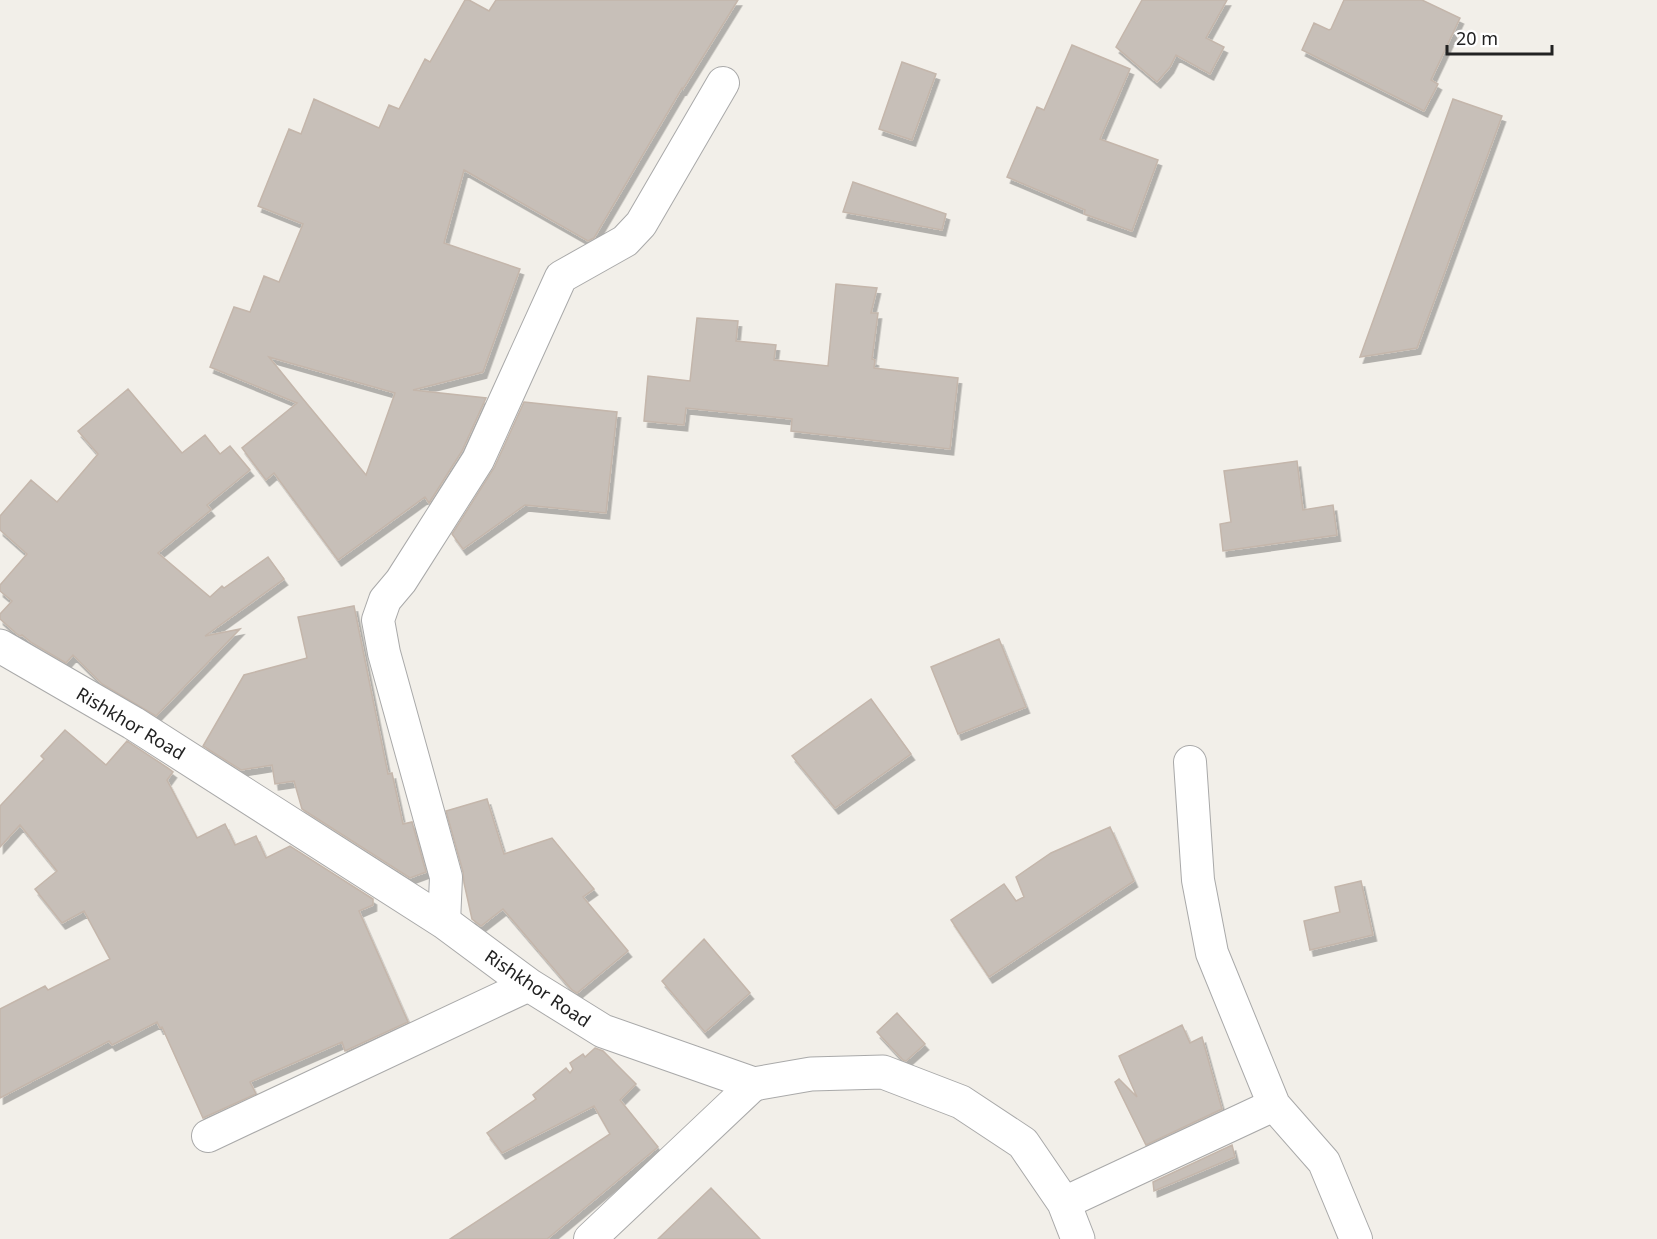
<svg xmlns="http://www.w3.org/2000/svg" width="1657" height="1239" viewBox="0 0 1657 1239" font-family="'Noto Sans',sans-serif">
  <style>
    .building { fill: #c7bfb8; stroke: #c4b6ab; stroke-width: 1.5; fill-rule: evenodd; filter: url(#shadow) }
    .lines { fill: none; stroke-linecap: round; stroke-linejoin: round }
    .minor-casing { stroke: #a9a9a9; stroke-width: 34 }
    .tertiary-casing { stroke: #a9a9a9; stroke-width: 35 }
    .minor { stroke: #fff; stroke-width: 32 }
    .tertiary { stroke: #fff; stroke-width: 33 }
    .labels { text-anchor: middle; dominant-baseline: central; stroke-width: 6; stroke-linejoin: round; paint-order: stroke }
    .street-label { font-size: 18px; fill: #222; stroke: #fff }
  </style>
  <defs>
    <filter id="shadow"><feDropShadow dx="3.5" dy="6" stdDeviation="0" flood-color="#0004"/></filter>
  </defs>
  <rect width="100%" height="100%" fill="#f2efe9"/>
  <path class="building" d="M465,0H469L489,11L496,0H738L683,89L682,88L594,238L588,241L464,170L444,243L520,269L483,372L413,390L486,398L462,451L429,503L425,497L338,560L274,473L266,480L242,448L297,403L210,367L234,307L250,312L264,276L279,282L303,224L258,206L289,129L301,134L314,99L379,128L389,105L399,109L425,59L430,62ZM269,357L395,393L366,475L303,399Z
    M1142,0H1227L1206,38L1224,47L1210,74L1176,55L1170,67L1157,82L1116,47Z
    M1344,0H1422L1460,18L1431,80L1438,84L1424,111L1302,50L1314,23L1329,30L1331,29Z
    M1072,45L1130,69L1100,139L1158,160L1132,231L1084,214L1085,210L1007,177L1037,107L1044,110Z
    M902,62L936,74L912,140L879,129Z
    M1453,99L1502,116L1417,348L1360,357Z
    M853,182L946,214L942,230L843,212Z
    M836,284L877,288L871,313H878L872,359L875,360L874,368L958,378L950,449L791,431L792,419L686,408L684,425L644,421L648,376L690,381L697,318L738,321L736,341L776,345L774,360L828,366Z
    M128,389L182,453L205,435L220,454L230,446L250,470L207,505L211,510L158,553L210,597L222,586L224,588L268,557L284,579L205,636L240,629L156,716L102,684L73,655L66,663L32,643L22,635L20,636L17,634L0,619V614L12,601L0,591V585L27,554L0,530V516L31,480L57,502L98,454L78,431Z
    M524,402L617,412L606,513L525,505L463,549L452,534L494,468Z
    M1297,461L1303,510L1333,505L1337,535L1223,551L1220,524L1231,522L1224,471Z
    M354,606L388,774L392,773L403,824L412,822L426,872L410,878L302,809L294,781L275,784L272,765L241,770L203,746L244,675L307,658L298,617Z
    M999,639L1026,707L958,734L931,667Z
    M871,699L911,754L835,808L792,756Z
    M65,730L106,765L127,741L168,768L173,772L167,780L197,838L225,824L235,845L256,836L266,858L290,846L373,899V905L359,911L408,1022L345,1051L342,1042L250,1082L256,1094L203,1118L162,1027L160,1028L157,1022L112,1045L109,1041L0,1098V1009L45,986L48,990L110,959L84,911L62,923L35,889L57,871L20,825L0,847V806L44,759L41,756Z
    M487,799L504,854L552,838L594,889L583,897L628,951L577,993L572,990L503,909L481,926L472,919L464,883L463,872L446,811Z
    M1110,827L1134,881L989,977L951,920L1004,884L1016,901L1024,897L1016,877L1051,853Z
    M1361,881L1373,935L1310,950L1304,921L1340,912L1335,887Z
    M704,939L750,993L705,1032L662,981Z
    M897,1013L925,1044L906,1061L903,1060L877,1032Z
    M1182,1025L1190,1043L1202,1037L1222,1109L1146,1145L1115,1082L1119,1079L1137,1097L1119,1056Z
    M595,1048L603,1051L636,1084L620,1100L658,1147L547,1239H450L610,1134L594,1106L502,1153L487,1133L536,1099L533,1095L566,1068L570,1073L573,1069L570,1063L583,1054L585,1057Z
    M1232,1145L1235,1157L1154,1191L1153,1182Z
    M711,1188L760,1239H658Z"/>
  <g class="lines">
    <defs>
      <path id="minor" d="M1190,762L1198,880L1212,953L1274,1105L1324,1162L1356,1239
        M444,922L446,877L384,653L378,620L385,600L401,581L478,460L561,277L625,241L641,224L723,83
        M208,1136L529,985
        M1064,1203L1274,1105
        M590,1239L754,1084"/>
      <path id="tertiary" d="M0,646L133,723L444,922L529,985L603,1031L754,1084L811,1074L883,1072L961,1102L1023,1143L1064,1203L1078,1239"/>
    </defs>
    <use href="#minor" class="minor-casing"/>
    <use href="#tertiary" class="tertiary-casing"/>
    <use href="#minor" class="minor"/>
    <use href="#tertiary" class="tertiary"/>
  </g>
  <g class="labels">
    <g class="street-label">
      <text transform="translate(131 723) rotate(31)">Rishkhor Road</text>
      <text transform="translate(538 988) rotate(34)">Rishkhor Road</text>
    </g>
  </g>
  <path d="M1447 45v9h105v-9" fill="none" stroke="#222222" stroke-width="3"/>
  <text x="1456" y="45" font-size="18" fill="#222222" stroke="#ffffff" stroke-width="4.5" paint-order="stroke">20 m</text>
</svg>
